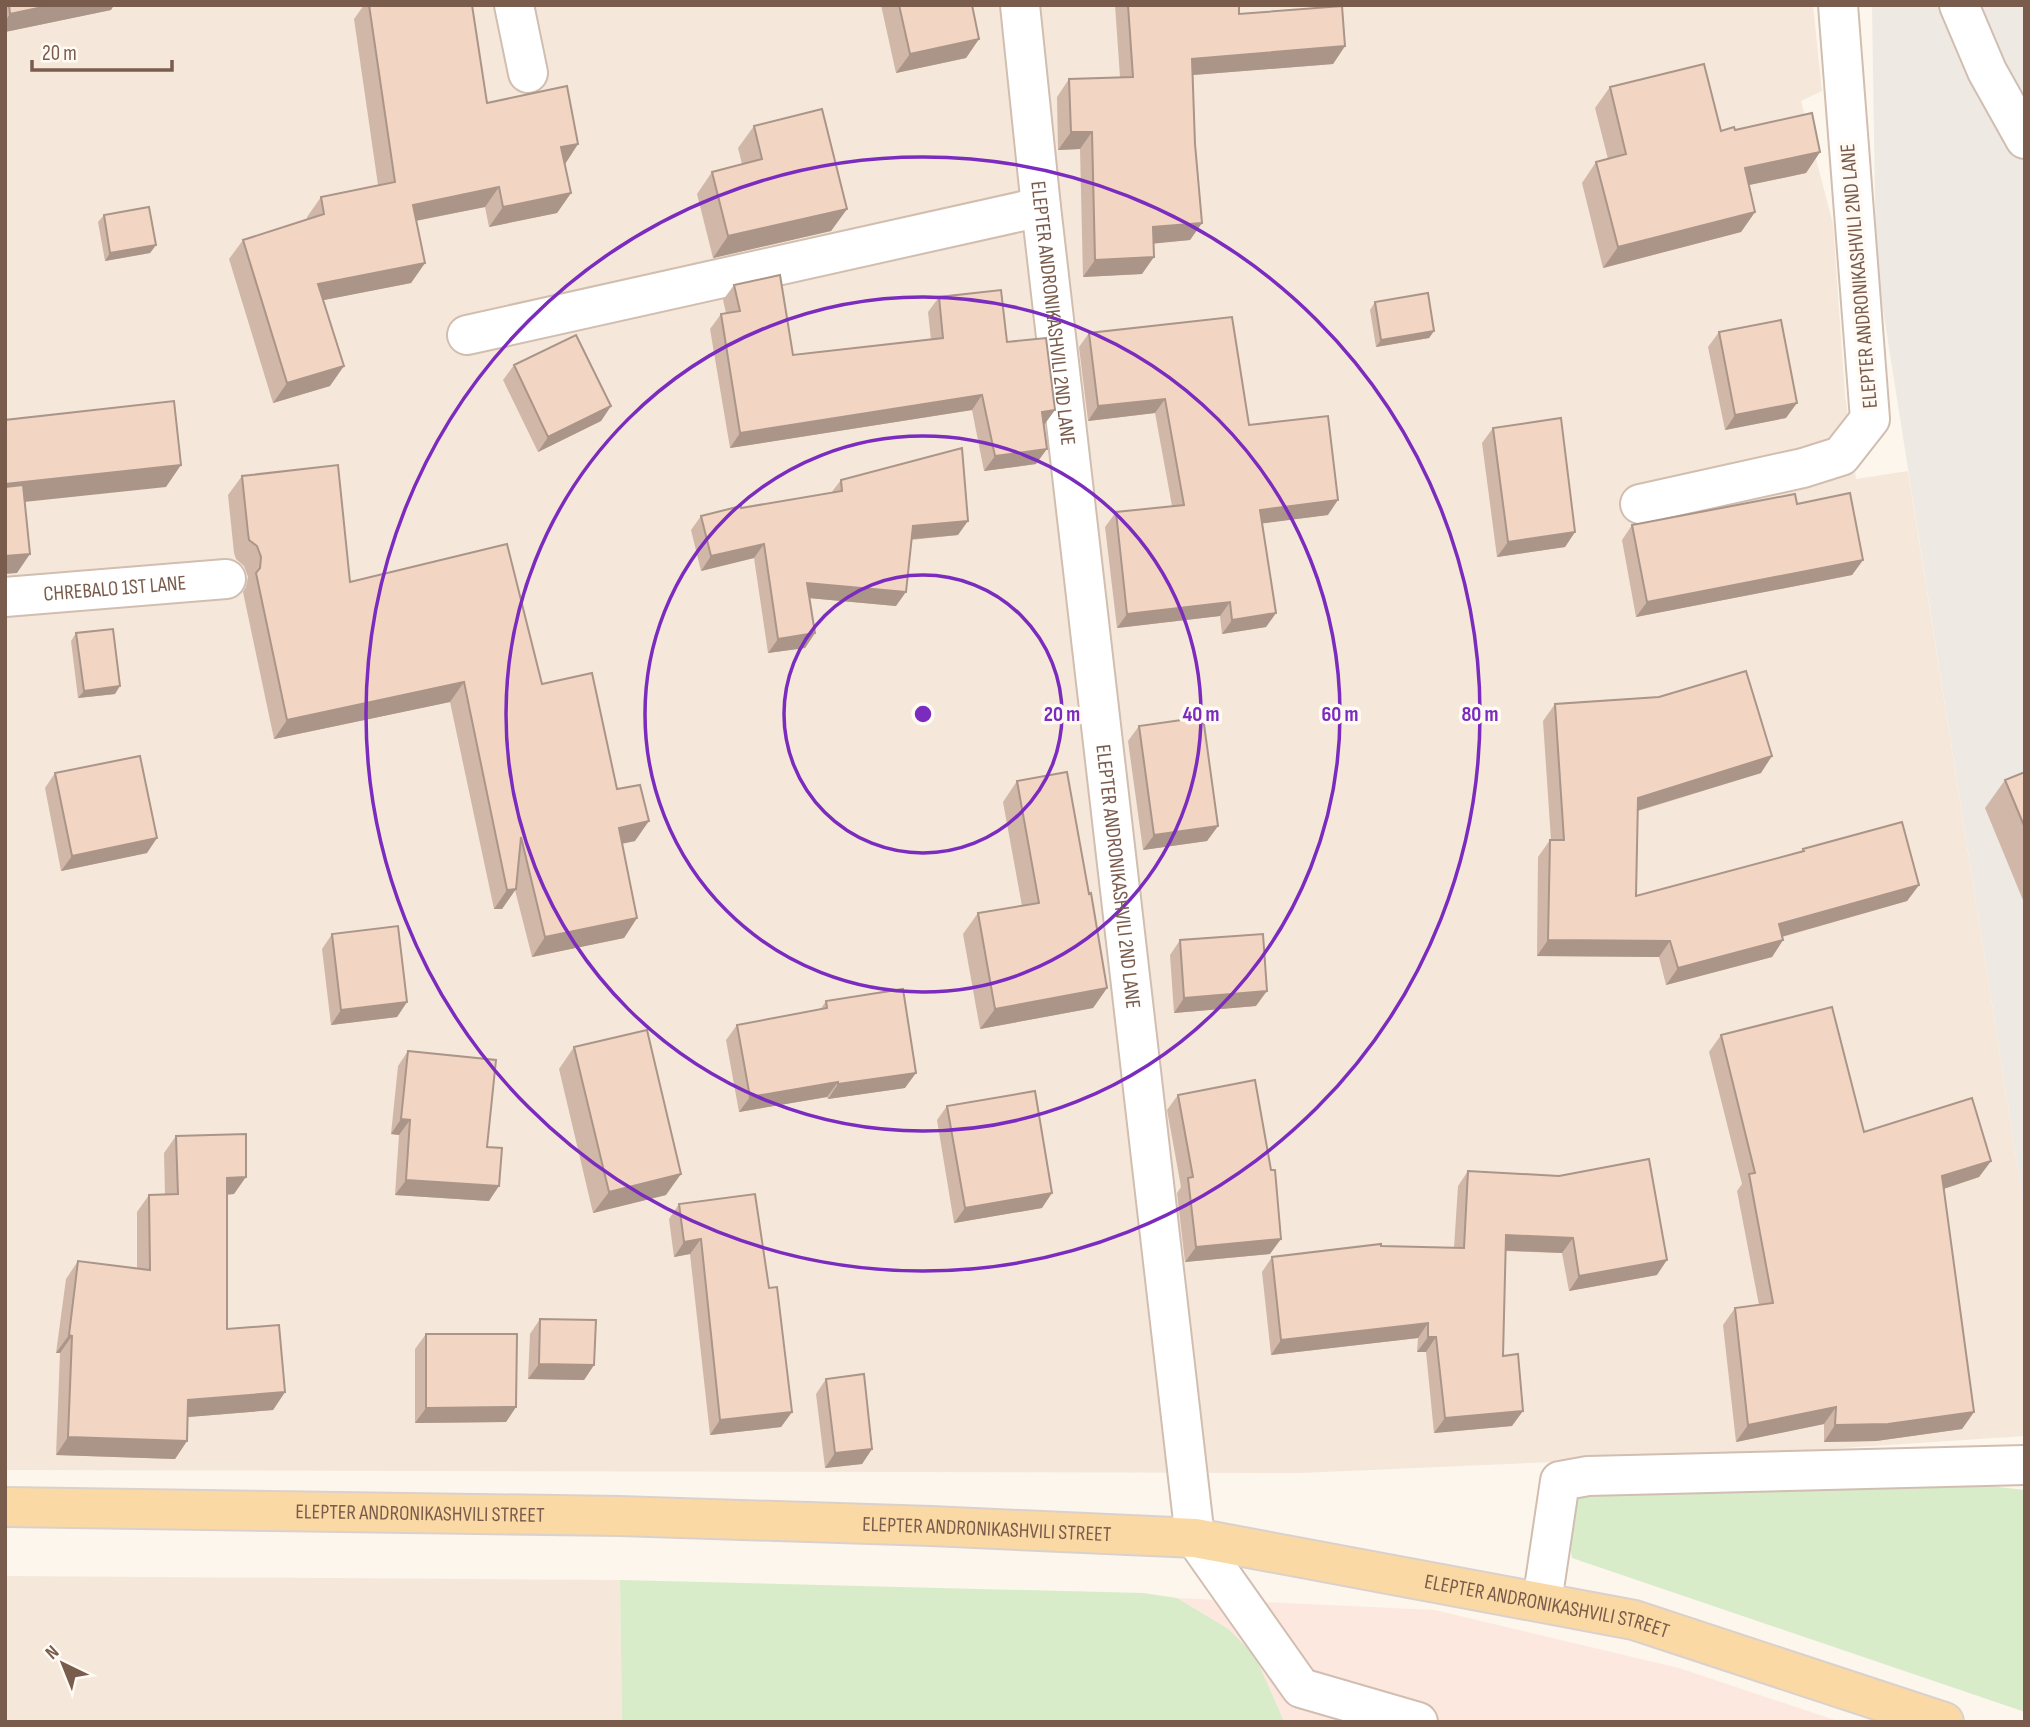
<svg xmlns="http://www.w3.org/2000/svg" width="2030" height="1727" viewBox="0 0 2030 1727" font-family="'Sofia Sans Condensed',sans-serif">
  <style>
    .residential { fill: #f5e8da }
    .commercial { fill: #fde8e0 }
    .industrial { fill: #efe9e4 }
    .green { fill: #d8ecc9 }
    .lines { fill: none; stroke-linecap: round; stroke-linejoin: round }
    .minor-casing { stroke: #d1beb0; stroke-width: 42 }
    .major-casing { stroke: #dad1cd; stroke-width: 42 }
    .minor { stroke: #fff; stroke-width: 38 }
    .major { stroke: #fbd9a5; stroke-width: 38 }
    .wall { fill: #d1b7a8 }
    .shaded-wall { fill: #aa9588 }
    .building { fill: #f3d5c3; stroke: #aa9588; stroke-width: 2 }
    .ring { fill: none; stroke: #7b2cbf; stroke-width: 3.5 }
    .labels { text-anchor: middle; dominant-baseline: central; stroke-width: 7; stroke-linejoin: round; paint-order: stroke }
    .street-label { font-size: 21px; fill: #7a5c4d; stroke: #fffaf3 }
    .centre { fill: #7b2cbf; stroke: #fffaf3; stroke-width: 3.5 }
    .ring-label { font-size: 21px; text-anchor: middle; font-weight: bold; fill: #7b2cbf; stroke: #fffaf3; stroke-width: 7; stroke-linejoin: round; paint-order: stroke }
  </style>
  <rect width="100%" height="100%" fill="#fdf6ec"/>
  <path class="residential" d="M5,5H1813L1822,91L1801,101L1833,224L1845,393L1856,479L1908,471L2025,1214V1436L1783,1452L1301,1473L5,1470Z
    M5,1576L620,1580L622,1722H5Z"/>
  <path class="commercial" d="M1177,1598L1435,1610L1679,1668L1841,1722H1288L1284,1720L1227,1628Z"/>
  <path class="industrial" d="M1872,5H2025V1214L1876,265Z"/>
  <path class="green" d="M1928,1479L2025,1490V1712L1572,1558L1565,1514L1587,1490Z
    M620,1580L1143,1593L1177,1598L1227,1628L1254,1654L1283,1719L1288,1722H622Z"/>
  <g class="lines">
    <defs>
      <g id="minor">
        <path d="M514,5L528,73"/>
        <path id="s1" d="M1020,5L1041,207L1195,1538L1301,1688L1418,1722"/>
        <path d="M1959,5L1987,71L2025,139"/>
        <path d="M467,335L1041,207"/>
        <path d="M1640,504L1803,468L1841,456L1870,419L1838,5"/>
        <path id="s2" d="M5,597L226,579"/>
        <path d="M1542,1602L1560,1481L1588,1476L2025,1465"/>
      </g>
      <g id="major">
        <path id="s3" d="M5,1507L619,1516L931,1526L1195,1538L1634,1620L1944,1722"/>
      </g>
    </defs>
    <use href="#minor" class="minor-casing"/>
    <use href="#major" class="major-casing"/>
    <use href="#minor" class="minor"/>
    <use href="#major" class="major"/>
  </g>
  <path class="wall" d="M5,5H114L111,10L5,32Z
    M364,5H472L487,103L578,144L565,164L571,193L557,213L489,227L485,207L416,221L425,263L411,283L323,300L330,386L273,403L229,259L243,240L307,220V217L321,197L378,185L354,19Z
    M881,5H972L979,39L966,58L896,73Z
    M1115,5H1239V14L1345,46L1333,64L1193,75L1195,144L1202,223L1190,240L1153,243L1142,274L1083,277L1080,149L1058,150L1057,97L1069,79L1120,77Z
    M1610,87L1721,131L1735,130L1820,152L1806,173L1749,185L1755,212L1741,232L1603,268L1582,183L1596,162L1608,159L1595,108Z
    M754,126L847,209L831,231L713,258L697,194L712,172L742,164L738,148Z
    M104,215L156,245L150,253L105,261L98,222Z
    M734,285L793,355L931,340L928,312L939,297L1007,342L1044,425L1036,464L984,471L972,410L730,448L710,329L721,314L726,313L723,300Z
    M1375,302L1434,331L1429,338L1376,347L1370,310Z
    M1719,332L1786,418L1725,430L1708,347Z
    M1089,333L1249,425L1328,515L1262,523L1276,613L1266,627L1222,634L1220,616L1117,628L1105,527L1116,512L1172,506L1155,413L1088,421L1079,347Z
    M514,365L611,406L601,421L538,452L503,380Z
    M1493,428L1575,532L1565,547L1497,557L1482,443Z
    M242,476L350,582L542,684L617,789L635,841L622,844L637,918L624,938L532,957L515,890L502,909H494L450,702L274,739L243,592L246,587L248,577L244,566L236,559L234,553L228,495Z
    M841,480L958,535L911,540L896,606L809,598L815,633L805,648L768,653L754,558L701,571L691,530L701,516L831,493Z
    M1632,525L1863,560L1852,575L1636,617L1622,540Z
    M76,633L115,694L78,698L71,641Z
    M1555,704L1761,773L1638,811L1636,896L1801,852L1803,849L1919,885L1907,901L1782,937L1783,940L1772,957L1666,985L1659,957L1537,956L1538,857L1550,840H1551L1543,721Z
    M1139,726L1218,826L1207,841L1143,850L1128,741Z
    M2025,772V905L1985,808L2005,780Z
    M55,773L147,853L61,871L45,788Z
    M1017,781L1089,894L1107,988L1093,1008L980,1029L963,934L978,913L1022,906L1003,802Z
    M332,934L407,1002L397,1017L331,1025L322,949Z
    M1180,940L1256,1006L1174,1013L1170,955Z
    M826,1001L905,1088L828,1099L827,1097L739,1112L726,1040L737,1025L820,1010Z
    M1721,1035L1864,1132L1991,1161L1979,1177L1944,1189L1974,1412L1962,1429L1876,1441L1824,1442V1424L1736,1442L1723,1325L1735,1308L1759,1305L1737,1191L1742,1184L1709,1052Z
    M574,1047L666,1195L593,1213L559,1069Z
    M408,1051L487,1147L489,1201L395,1195L399,1135L391,1134L398,1066Z
    M1178,1095L1270,1254L1185,1262L1177,1193L1181,1187L1167,1110Z
    M947,1106L1042,1208L954,1223L937,1120Z
    M176,1136L234,1194L227,1195V1329L285,1392L273,1410L188,1417L187,1441L175,1459L56,1455L60,1353H56L66,1279L78,1261L137,1269V1212L149,1195H165L164,1153Z
    M1468,1171L1657,1275L1569,1291L1562,1253L1505,1251L1503,1356L1512,1426L1434,1433L1426,1352H1417L1418,1338L1271,1355L1262,1272L1272,1257L1381,1246L1454,1248L1458,1186Z
    M679,1204L769,1288L792,1412L781,1427L710,1435L690,1254L674,1257L669,1219Z
    M540,1319L594,1365L584,1380L528,1379L530,1334Z
    M426,1334L516,1407L506,1422L415,1423V1349Z
    M826,1379L872,1449L862,1464L825,1468L816,1394Z"/>
  <path class="shaded-wall" d="M52,5H114L111,10L5,32V21L10,14Z
    M979,39L966,58L896,73L910,54Z
    M1345,46L1333,64L1180,76L1192,59Z
    M1071,132H1092L1080,149L1058,150Z
    M578,144L565,164L561,147Z
    M1820,152L1806,173L1730,189L1745,168Z
    M499,187L485,207L399,224L413,205Z
    M571,193L557,213L489,227L503,207Z
    M847,209L831,231L713,258L728,236Z
    M1755,212L1741,232L1603,268L1618,247Z
    M1202,223L1190,240L1140,245L1153,227Z
    M156,245L150,253L105,261L110,253Z
    M1154,257L1142,274L1083,277L1095,260Z
    M425,263L411,283L304,304L318,284Z
    M1434,331L1429,338L1376,347L1381,340Z
    M344,366L330,386L273,403L287,383Z
    M982,395L972,410L730,448L740,433Z
    M1165,399L1155,413L1088,421L1098,406Z
    M1797,403L1786,418L1725,430L1735,415Z
    M611,406L601,421L538,452L548,437Z
    M1055,410L1044,425L1042,412Z
    M1047,449L1036,464L984,471L995,456Z
    M181,465L166,487L5,504V484Z
    M1338,500L1328,515L1250,525L1260,510Z
    M968,521L958,535L903,540L913,526Z
    M1575,532L1565,547L1497,557L1508,542Z
    M764,544L754,558L701,571L711,556Z
    M30,554L17,573L5,574V556Z
    M1863,560L1852,575L1636,617L1647,602Z
    M807,583L906,592L896,606L797,597Z
    M1230,602L1220,616L1117,628L1127,614Z
    M1276,613L1266,627L1222,634L1232,620Z
    M815,633L805,648L768,653L778,639Z
    M464,682L450,702L274,739L287,720Z
    M120,686L115,694L78,698L84,691Z
    M1772,756L1761,773L1626,814L1638,798Z
    M649,821L635,841L605,847L619,828Z
    M1218,826L1207,841L1143,850L1154,835Z
    M157,838L147,853L61,871L72,856Z
    M1919,885L1907,901L1767,941L1779,924Z
    M516,889L502,909H494L507,890Z
    M637,918L624,938L532,957L545,937Z
    M1548,940L1670,941L1659,957L1537,956Z
    M1783,940L1772,957L1666,985L1678,968Z
    M1107,988L1093,1008L980,1029L995,1009Z
    M1267,991L1256,1006L1174,1013L1184,998Z
    M407,1002L397,1017L331,1025L341,1010Z
    M916,1073L905,1088L828,1099L838,1084Z
    M838,1082L827,1097L739,1112L750,1097Z
    M401,1119L410,1120L399,1135L391,1134Z
    M1991,1161L1979,1177L1931,1193L1942,1176Z
    M681,1174L666,1195L593,1213L609,1192Z
    M246,1177L234,1194L215,1195L227,1178Z
    M406,1180L499,1186L489,1201L395,1195Z
    M1052,1193L1042,1208L954,1223L965,1208Z
    M1506,1235L1573,1238L1562,1253L1495,1250Z
    M701,1239L690,1254L674,1257L684,1242Z
    M1281,1239L1270,1254L1185,1262L1196,1247Z
    M1667,1260L1657,1275L1569,1291L1579,1276Z
    M1428,1323L1418,1338L1271,1355L1281,1340Z
    M69,1335L72,1336L60,1353H56Z
    M1428,1337H1436L1426,1352H1417Z
    M539,1364L594,1365L584,1380L528,1379Z
    M285,1392L273,1410L176,1418L188,1400Z
    M516,1407L506,1422L415,1423L426,1408Z
    M1836,1407L1824,1424L1736,1442L1748,1425Z
    M1523,1411L1512,1426L1434,1433L1445,1418Z
    M792,1412L781,1427L710,1435L720,1420Z
    M1974,1412L1962,1429L1876,1441L1824,1442L1835,1425Z
    M68,1437L187,1441L175,1459L56,1455Z
    M872,1449L862,1464L825,1468L835,1453Z"/>
  <path class="building" d="M9,5H52L10,14Z
    M369,5H472L487,103L567,86L578,144L561,147L571,193L503,207L499,187L413,205L425,263L318,284L344,366L287,383L243,240L324,214L321,197L395,182Z
    M899,5H972L979,39L910,54Z
    M1128,5H1239V14L1342,6L1345,46L1192,59L1195,144L1202,223L1153,227L1154,257L1095,260L1092,132H1071L1069,79L1133,77Z
    M1704,64L1721,131L1734,127L1735,130L1812,113L1820,152L1745,168L1755,212L1618,247L1596,162L1626,154L1610,87Z
    M822,109L847,209L728,236L712,172L762,159L754,126Z
    M149,207L156,245L110,253L104,215Z
    M780,275L793,355L943,338L939,297L1001,290L1007,342L1046,338L1055,410L1042,412L1047,449L995,456L982,395L740,433L721,314L740,311L734,285Z
    M1428,293L1434,331L1381,340L1375,302Z
    M1232,317L1249,425L1328,416L1338,500L1260,510L1276,613L1232,620L1230,602L1127,614L1116,512L1184,505L1165,399L1098,406L1089,333Z
    M1781,320L1797,403L1735,415L1719,332Z
    M576,335L611,406L548,437L514,365Z
    M174,401L181,465L5,484V420Z
    M1561,418L1575,532L1508,542L1493,428Z
    M962,448L968,521L913,526L906,592L807,583L815,633L778,639L764,544L711,556L701,516L741,506V508L842,491L841,480Z
    M338,465L350,582L507,544L542,684L592,673L617,789L640,785L649,821L619,828L637,918L545,937L521,837L516,889L507,890L464,682L287,720L256,573L260,568L261,557L257,546L249,540L248,533L242,476Z
    M23,485L30,554L5,556V487Z
    M1850,493L1863,560L1647,602L1632,525L1795,494L1797,504Z
    M113,629L120,686L84,691L76,633Z
    M1746,671L1772,756L1638,798L1636,896L1804,851L1803,849L1902,822L1919,885L1779,924L1783,940L1678,968L1670,941L1548,940L1550,840H1564L1555,704L1659,697Z
    M1203,717L1218,826L1154,835L1139,726Z
    M140,756L157,838L72,856L55,773Z
    M1067,772L1089,894L1091,893L1107,988L995,1009L978,913L1039,903L1017,781Z
    M2025,772V828L2005,780Z
    M398,926L407,1002L341,1010L332,934Z
    M1263,934L1267,991L1184,998L1180,940Z
    M903,989L916,1073L838,1084V1082L750,1097L737,1025L827,1008L826,1001Z
    M1832,1007L1864,1132L1972,1098L1991,1161L1942,1176L1974,1412L1888,1424L1835,1425L1836,1407L1748,1425L1735,1308L1773,1303L1749,1174L1755,1173L1721,1035Z
    M647,1030L681,1174L609,1192L574,1047Z
    M408,1051L496,1060L487,1147L502,1148L499,1186L406,1180L410,1120L401,1119Z
    M1255,1080L1271,1170H1275L1281,1239L1196,1247L1188,1178L1193,1177L1178,1095Z
    M1035,1091L1052,1193L965,1208L947,1106Z
    M246,1134V1177L227,1178V1329L279,1325L285,1392L188,1400L187,1441L68,1437L72,1336L69,1335L78,1261L150,1270L149,1195L178,1194L176,1136Z
    M1649,1159L1667,1260L1579,1276L1573,1238L1506,1235L1503,1356L1518,1354L1523,1411L1445,1418L1436,1337H1428V1323L1281,1340L1272,1257L1381,1244V1246L1464,1248L1468,1171L1559,1176Z
    M755,1194L769,1288L777,1287L792,1412L720,1420L701,1239L684,1242L679,1204Z
    M540,1319L596,1320L594,1365L539,1364Z
    M426,1334H517L516,1407L426,1408Z
    M864,1374L872,1449L835,1453L826,1379Z"/>
  <g class="ring">
    <circle cx="923" cy="714" r="139"/>
    <circle cx="923" cy="714" r="278"/>
    <circle cx="923" cy="714" r="417"/>
    <circle cx="923" cy="714" r="557"/>
  </g>
  <g class="labels">
    <g class="street-label">
      <text transform="translate(1859 276) rotate(-95)">ELEPTER ANDRONIKASHVILI 2ND LANE</text>
      <text stroke="none"><textPath href="#s1" startOffset="310">ELEPTER ANDRONIKASHVILI 2ND LANE</textPath></text>
      <text stroke="none"><textPath href="#s2" startOffset="110">CHREBALO 1ST LANE</textPath></text>
      <text stroke="none"><textPath href="#s1" startOffset="877">ELEPTER ANDRONIKASHVILI 2ND LANE</textPath></text>
      <text stroke="none"><textPath href="#s3" startOffset="415">ELEPTER ANDRONIKASHVILI STREET</textPath></text>
      <text stroke="none"><textPath href="#s3" startOffset="982">ELEPTER ANDRONIKASHVILI STREET</textPath></text>
      <text stroke="none"><textPath href="#s3" startOffset="1549">ELEPTER ANDRONIKASHVILI STREET</textPath></text>
    </g>
  </g>
  <circle cx="923" cy="714" r="10" class="centre"/>
  <g class="ring-label">
    <text x="1062" y="721">20 m</text>
    <text x="1201" y="721">40 m</text>
    <text x="1340" y="721">60 m</text>
    <text x="1480" y="721">80 m</text>
  </g>
  <rect width="2030" height="1727" fill="none" stroke="#7a5c4d" stroke-width="14"/>
  <g transform="translate(63 1664) rotate(317)" stroke="#fffaf3" stroke-width="5" paint-order="stroke">
  <path d="M0-5L12 26L0 18L-12 26Z" fill="#7a5c4d"/>
  <text y="-10" font-size="19" font-weight="bold" text-anchor="middle" fill="#7a5c4d">N</text>
  </g>
  <path d="M32 60v10h140v-10" fill="none" stroke="#7a5c4d" stroke-width="3.5"/>
  <text x="42" y="60" font-size="21" fill="#7a5c4d" stroke="#fffaf3" stroke-width="5" paint-order="stroke">20 m</text>
</svg>
